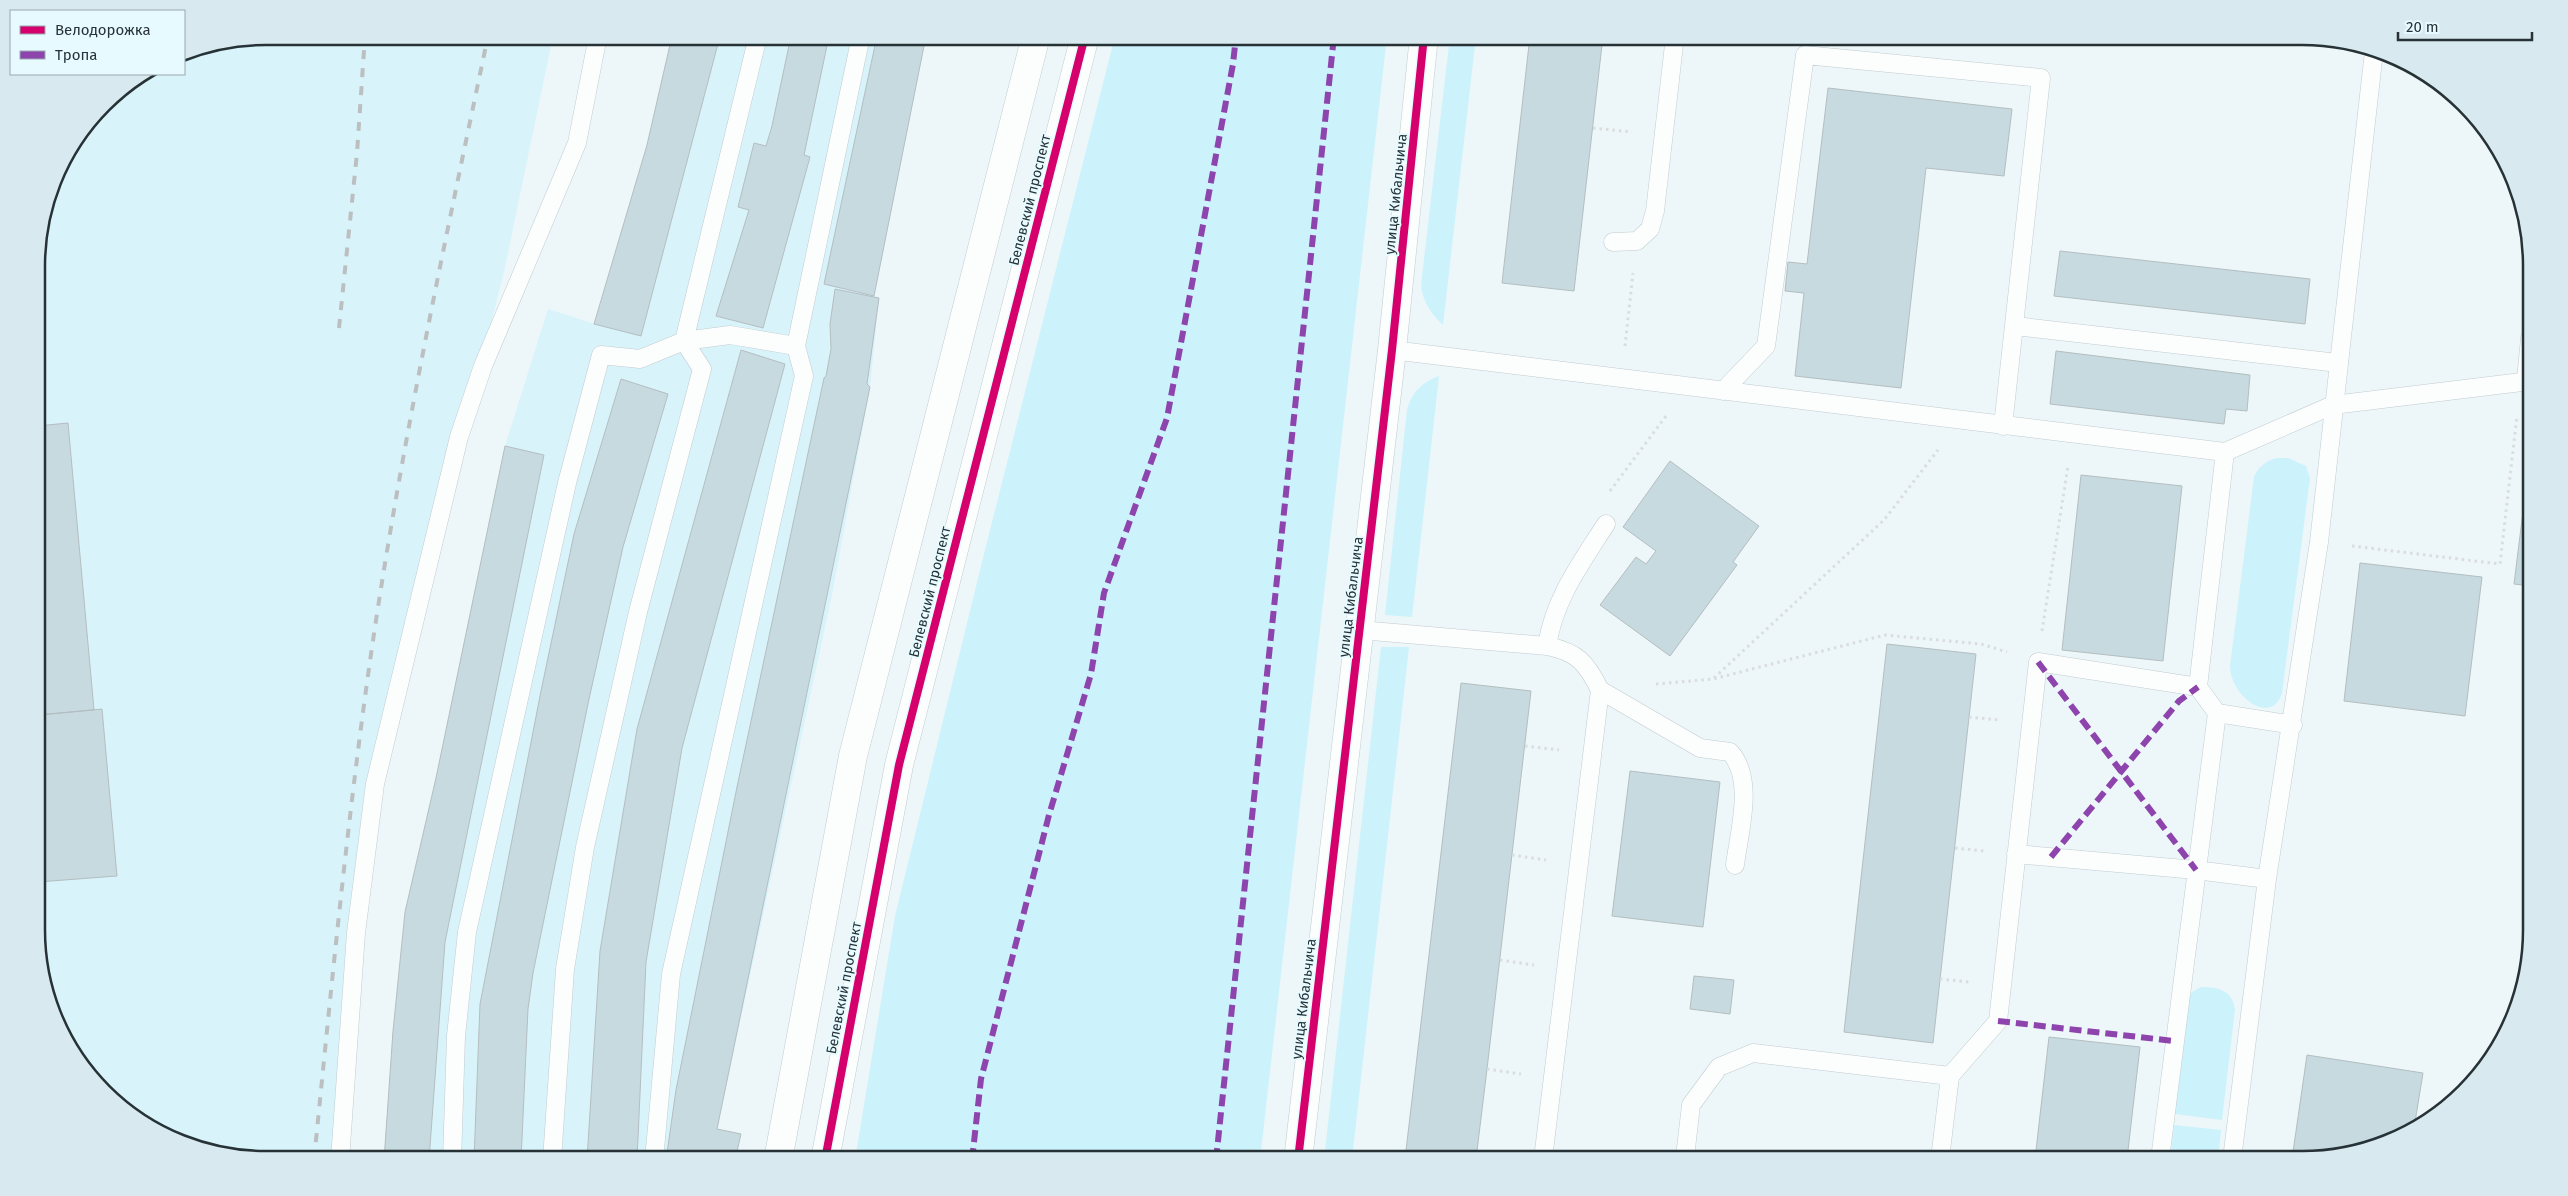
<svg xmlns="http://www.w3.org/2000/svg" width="2568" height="1196" viewBox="0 0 2568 1196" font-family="'Fira Sans',sans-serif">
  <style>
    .built { fill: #d9f3fb }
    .green { fill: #ccf2fc }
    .building { fill: #c6dae0; stroke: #b4bec0 }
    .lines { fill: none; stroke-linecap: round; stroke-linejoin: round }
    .lane-casing { stroke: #c2cccf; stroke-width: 19 }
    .street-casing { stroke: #c2cccf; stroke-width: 29 }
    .secondary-casing { stroke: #c2cccf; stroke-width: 29 }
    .path { stroke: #daddde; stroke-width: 3; stroke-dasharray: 2.5 4; stroke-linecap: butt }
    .lane { stroke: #fcfefe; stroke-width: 18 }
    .street { stroke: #fcfefe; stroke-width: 28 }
    .secondary { stroke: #fcfefe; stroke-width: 28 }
    .rail { stroke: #bcbfc0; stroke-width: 4; stroke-dasharray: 9 9; stroke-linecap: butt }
    .quiet { stroke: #8e44ad; stroke-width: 6; stroke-dasharray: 12 6; stroke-linecap: butt }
    .cycleway-casing { stroke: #e7faff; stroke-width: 11 }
    .cycleway { stroke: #d6006c; stroke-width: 8 }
    .labels { text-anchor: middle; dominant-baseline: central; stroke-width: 4; stroke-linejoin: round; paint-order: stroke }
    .street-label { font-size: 14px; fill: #263236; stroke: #e7faff }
    .rim { fill: none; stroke: #263236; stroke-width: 2.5 }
  </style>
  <rect width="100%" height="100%" fill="#edf6f9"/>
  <path class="built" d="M266,36H553L504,272L369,806L334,1160H266L178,1142L126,1112L84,1070L54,1018L38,960L37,251L60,165L114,94L146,74H184V53Z
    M672,36H926L874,296L879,298L870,387L833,590L717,1129L741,1134L735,1160H384L393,1031L405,912L436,778L505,446L548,309L595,324L647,145Z"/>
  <path class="green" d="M1115,36H1387L1260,1160H855L895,916L985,550Z
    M1450,36H1476L1443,325C1431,314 1423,302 1421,285Z
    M1439,376L1412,617L1385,615L1407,410C1411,393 1422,382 1439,376Z
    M2276,458H2288L2306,466L2310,478L2282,693C2272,726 2231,698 2230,666L2254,477C2259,466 2265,462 2276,458Z
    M1381,647H1409L1352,1159L1324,1160Z
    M2201,987C2218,987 2232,990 2235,1009L2222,1120L2175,1114L2187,1003L2192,992Z
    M2174,1125L2221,1130L2218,1159H2170Z"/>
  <path class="building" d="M672,36H720L641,336L594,324L647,145Z
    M791,36H829L804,155L810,157L763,328L716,316L749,210L738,207L754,143L766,146L772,126Z
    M877,36H926L874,296L824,284Z
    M1530,36H1603L1574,291L1502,283Z
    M1828,88L2012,109L2004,176L1926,168L1901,388L1795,376L1804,293L1785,291L1788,262L1807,264Z
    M2060,251L2310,279L2305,324L2054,296Z
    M835,289L879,298L867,384L870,387L717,1129L741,1134L735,1160H666L676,1090L737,787L824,378L826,376L831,349L830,324Z
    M741,350L785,364L682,748L646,962L637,1160H587L600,951L637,729Z
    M2056,351L2250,375L2247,411L2226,409L2224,424L2050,404Z
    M621,379L668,394L623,547L589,699L533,973L528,1009L521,1160H474L480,1004L541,691L574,534Z
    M68,423L94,710L38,715L37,426Z
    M505,446L544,455L445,942L429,1160H384L393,1031L405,912L436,778Z
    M1670,461L1759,526L1733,562L1737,565L1670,656L1600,605L1636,557L1646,564L1656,551L1623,527Z
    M2529,463L2530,464L2531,586L2514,584Z
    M2081,475L2182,486L2163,661L2062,650Z
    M2360,563L2482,577L2465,716L2344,701Z
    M1887,644L1976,654L1933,1043L1844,1032Z
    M1461,683L1531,691L1487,1069L1476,1159H1405Z
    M102,709L117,876L38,882V715Z
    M1630,771L1720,782L1703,927L1612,916Z
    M1694,976L1734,980L1730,1014L1690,1009Z
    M2049,1037L2140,1047L2127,1159H2035Z
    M2307,1055L2423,1073L2414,1128L2375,1148L2317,1159H2292Z"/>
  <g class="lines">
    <defs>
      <path id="lane" d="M1613,242L1637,241L1650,229L1655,211L1675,36
        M2015,326L2338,363
        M1392,350L2225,452L2333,405L2530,381
        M2526,380L2530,338
        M1723,391L1766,346L1805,55L2041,78L2003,426
        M1360,630L1547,646C1577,652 1586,662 1600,690L1543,1159
        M1547,646C1554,599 1581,563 1606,524
        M2198,687L2225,452
        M1600,690L1700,748L1730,752C1755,779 1739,832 1735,865
        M2016,854L2196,870L2267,879
        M1685,1157L1691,1105L1719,1067L1753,1053L1950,1076
        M1940,1159L1950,1076L1998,1021L2038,662L2198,687L2217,713L2293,725
        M2160,1159L2217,713
        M2232,1159L2267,879L2319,542L2374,51
        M340,1160L356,933L375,784L459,437L483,366L577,143L598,36
        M452,1160L456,1036L467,932L567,483L601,355L640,359L684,341L730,335L796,346
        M552,1160L565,969L585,847L638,612L702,369L684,341L758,36
        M654,1160L671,974L804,376L796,346L861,36"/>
      <path id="street" d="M1298,1160L1392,350L1424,36"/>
      <path id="secondary" d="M778,1160L853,756L1036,36
        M825,1160L899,765L1085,36"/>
    </defs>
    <use href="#lane" class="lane-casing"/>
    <use href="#street" class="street-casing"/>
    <use href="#secondary" class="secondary-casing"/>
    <path class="path" d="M1593,128L1632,132
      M1625,346L1633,273
      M1610,491L1666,416
      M2352,546L2500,564L2517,416
      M2042,631L2068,466
      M1714,678L1884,520L1938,450
      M1656,684L1713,679L1885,635L1981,644L2007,652
      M1969,717L1999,720
      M1525,746L1559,750
      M1955,848L1984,851
      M1512,855L1546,860
      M1500,960L1534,965
      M1940,979L1969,982
      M1487,1069L1521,1074
      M1900,1159L1907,1152"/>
    <use href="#lane" class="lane"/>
    <use href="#street" class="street"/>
    <use href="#secondary" class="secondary"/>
    <path class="rail" d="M339,328L357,153L365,36
      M314,1160C331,991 347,822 371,654C401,447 445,241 488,36"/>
    <path class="quiet" d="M2038,662L2196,870
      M2051,857L2179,701L2198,687
      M1998,1021L2174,1041
      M972,1160L981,1079L1049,815L1091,674L1104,593L1167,418L1233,64L1236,36
      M1216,1160L1334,36"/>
    <defs>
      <path id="cycleway" d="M825,1160L899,765L1085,36
        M1298,1160L1392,350L1424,36"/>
    </defs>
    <use href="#cycleway" class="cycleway-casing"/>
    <use href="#cycleway" class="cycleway"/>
  </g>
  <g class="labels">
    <g class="street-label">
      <text transform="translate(1396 194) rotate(-84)">улица Кибальчича</text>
      <text transform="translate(1030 200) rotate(-76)">Белевский проспект</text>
      <text transform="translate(930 592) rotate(-76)">Белевский проспект</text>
      <text transform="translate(1351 597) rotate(-83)">улица Кибальчича</text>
      <text transform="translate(844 988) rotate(-79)">Белевский проспект</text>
      <text transform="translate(1304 999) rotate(-83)">улица Кибальчича</text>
    </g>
  </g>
  <path d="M0 0H2568V1196H0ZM266 45H2302A221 221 0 0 1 2523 266V930A221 221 0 0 1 2302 1151H266A221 221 0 0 1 45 930V266A221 221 0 0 1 266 45Z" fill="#d8eaef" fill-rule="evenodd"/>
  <path class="rim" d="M266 45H2302A221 221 0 0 1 2523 266V930A221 221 0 0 1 2302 1151H266A221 221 0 0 1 45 930V266A221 221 0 0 1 266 45Z"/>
  <rect x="10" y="10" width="175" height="65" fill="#e7faff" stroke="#9aaaaf"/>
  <rect x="20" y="26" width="25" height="8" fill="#d6006c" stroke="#9aaaaf"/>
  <text x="55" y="35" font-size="15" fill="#263236">Велодорожка</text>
  <rect x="20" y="51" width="25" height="8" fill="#8e44ad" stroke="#9aaaaf"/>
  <text x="55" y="60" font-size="15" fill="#263236">Тропа</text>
  <path d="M2398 32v8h134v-8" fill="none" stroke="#263236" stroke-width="2.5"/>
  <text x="2406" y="32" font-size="15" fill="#263236" stroke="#e7faff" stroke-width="4" paint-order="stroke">20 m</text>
</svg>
